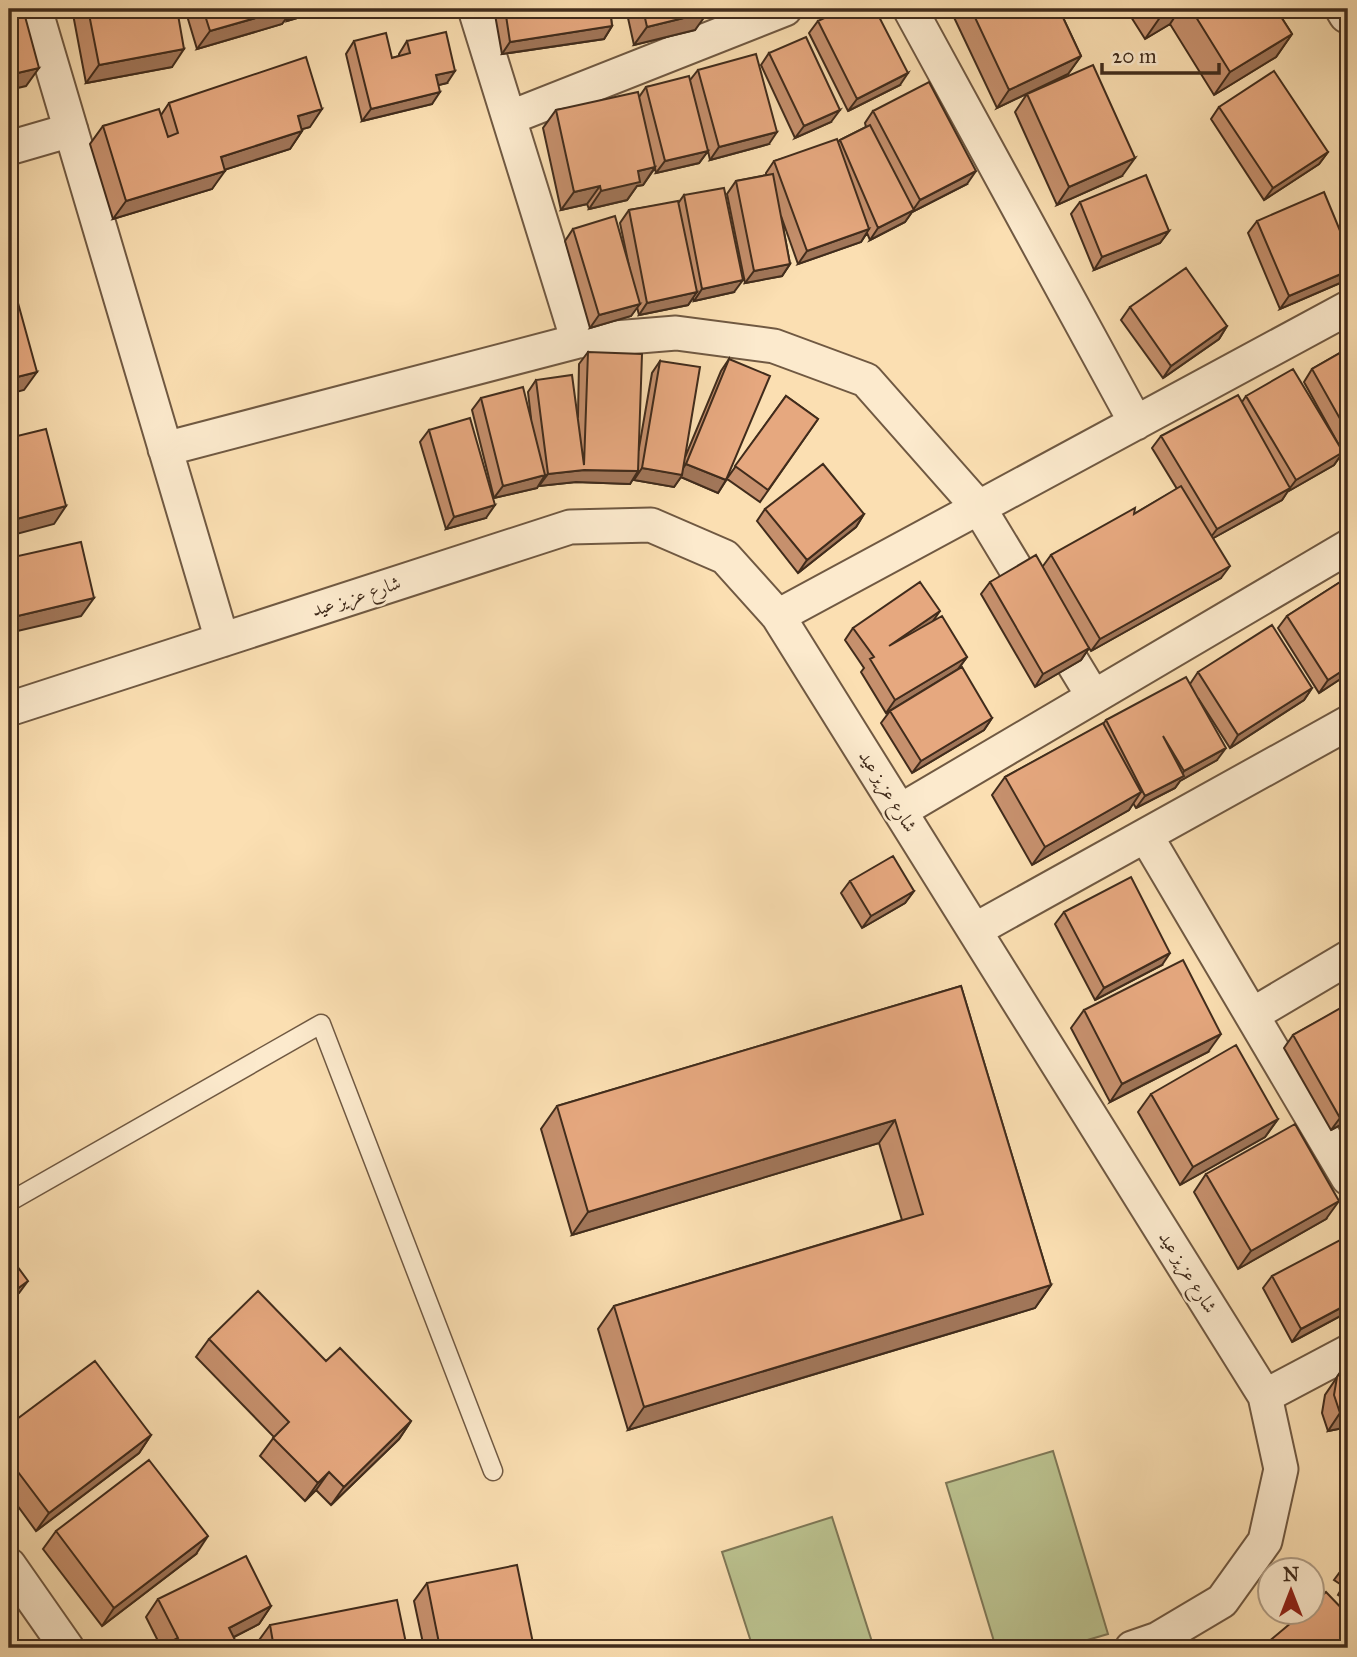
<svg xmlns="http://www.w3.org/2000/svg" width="1357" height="1657" viewBox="0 0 1357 1657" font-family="'IM FELL Great Primer',Amiri,serif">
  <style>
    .green { fill: #bbc28f; stroke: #7e7756; stroke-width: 2 }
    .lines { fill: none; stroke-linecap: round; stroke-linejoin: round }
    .service-casing { stroke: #705942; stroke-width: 21 }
    .minor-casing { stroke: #705942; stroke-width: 37 }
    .tertiary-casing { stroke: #705942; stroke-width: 42 }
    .service { stroke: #fceacd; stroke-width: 18 }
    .minor { stroke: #fceacd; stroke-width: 33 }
    .tertiary { stroke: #fceacd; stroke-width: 38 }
    .wall { fill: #c6906d; stroke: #412c1c; stroke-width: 2 }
    .shaded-wall { fill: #a17659; stroke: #412c1c; stroke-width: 2 }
    .building { fill: #e6a87f; stroke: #412c1c; stroke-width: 2 }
    .labels { text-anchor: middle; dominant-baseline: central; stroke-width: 5; stroke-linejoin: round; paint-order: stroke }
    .street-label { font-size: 19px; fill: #412c1c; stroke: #fceacd }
  </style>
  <rect width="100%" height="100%" fill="#fbdfb2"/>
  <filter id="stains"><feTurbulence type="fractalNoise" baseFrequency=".00286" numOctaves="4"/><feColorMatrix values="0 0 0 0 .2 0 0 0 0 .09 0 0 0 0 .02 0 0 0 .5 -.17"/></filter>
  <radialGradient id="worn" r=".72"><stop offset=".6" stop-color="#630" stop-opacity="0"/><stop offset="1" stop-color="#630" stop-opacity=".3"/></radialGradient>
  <path class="green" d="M1053,1451L1108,1634L1060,1648H996L946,1483Z
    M832,1517L874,1648H753L722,1552Z"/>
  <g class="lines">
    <defs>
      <path id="service" d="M9,1202L321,1024L493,1471"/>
      <path id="minor" d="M35,9L222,640
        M475,9L578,341
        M910,9L1136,423
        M509,118L785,9
        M9,148L71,130
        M165,449L578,341L676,333L774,346L866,380L979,508L1093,696
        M778,616L1348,308
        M9,709L570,527L651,525L725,557L778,616L1265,1396L1281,1469L1265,1541L1222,1601L1158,1639L1132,1648
        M900,811L1348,547
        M1146,836L1348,1178
        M975,930L1348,723
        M1252,1015L1348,958
        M1265,1396L1348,1352
        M9,1565L67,1648"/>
      <path id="tertiary" d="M1345,9L1348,14"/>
    </defs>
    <use href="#service" class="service-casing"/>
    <use href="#minor" class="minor-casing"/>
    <use href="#tertiary" class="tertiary-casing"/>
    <use href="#service" class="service"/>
    <use href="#minor" class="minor"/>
    <use href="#tertiary" class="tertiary"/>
  </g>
  <path class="wall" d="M72,9H177L172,67L86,83Z
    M185,9H328L287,21L286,18L282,24L197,49Z
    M494,9H610L612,26L604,39L502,54Z
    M626,9H707L695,30L634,45Z
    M950,9H1059L1081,56L1068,74L997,108Z
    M1126,9H1276L1292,34L1276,57L1214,95L1170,24L1145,39Z
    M818,21L900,85L848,111L809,33Z
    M354,41L392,58L399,56V54L407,41L447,83L438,85L432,104L362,121L346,54Z
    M769,53L831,122L795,138L761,65Z
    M698,70L769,144L710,160L708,151L699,163L656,173L655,168L643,185L637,186L627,200L589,209L587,204L561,210L543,128L556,110L639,97L646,87L690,80Z
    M1027,94L1122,176L1057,205L1015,112Z
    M169,103L310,127L302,129V131L290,149L224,170L212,189L113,219L90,144L103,126L161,115Z
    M1219,107L1328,152L1319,164L1264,200L1211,119Z
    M873,111L967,184L912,212L905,222L870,240L867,233L861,242L798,264L781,216L790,264L782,276L745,283L727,194L736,181L766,175V173L774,161L838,142L840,140L866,127L865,123Z
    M684,195L734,292L694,301L693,298L688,305L639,315L637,307L631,316L590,328L565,241L573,229L629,266L620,223L629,210L679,202Z
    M1080,202L1169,231L1160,243L1094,270L1071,214Z
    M1257,221L1347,280L1280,309L1248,233Z
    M1130,307L1227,326L1219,339L1163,378L1121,320Z
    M1348,337V442L1340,447L1304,382L1312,369L1343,351L1341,347Z
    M588,352L639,448L652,373L660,361L686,455L721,371L729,359L728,477L786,396L818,419L760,502L727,479L718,493L681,477L674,487L634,480V477L630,484L576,482L539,486V484L537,488L494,498L472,410L481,398L531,418L528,392L536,380L578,416L579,364Z
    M1246,396L1343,452L1334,465L1287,492L1282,500L1213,538L1221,578L1091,651L1089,648L1081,660L1035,687L981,594L990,582L1043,566L1051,555L1134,514L1177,489L1152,448L1161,436L1242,402Z
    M429,430L486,518L446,529L420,442Z
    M765,509L864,514L856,527L798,573L757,521Z
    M1348,577V674L1319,693L1278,628L1287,616Z
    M933,621L967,657L958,669L886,713L861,672L864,668L845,640L853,628Z
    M1198,672L1312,688L1304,700L1230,748L1198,698L1217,760L1180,781L1175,788L1136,808L1133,803L1129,810L1032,865L992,795L1005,777L1103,724L1106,720L1190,684Z
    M890,711L992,718L984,730L912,773L881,723Z
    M850,881L914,891L905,903L862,928L841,893Z
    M1064,912L1162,965L1095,1000L1055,924Z
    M961,986L1051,1285L1035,1308L628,1430L598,1329L614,1306L902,1220L879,1143L572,1235L541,1129L557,1106Z
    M1348,1003V1121L1331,1130L1284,1048L1293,1035L1346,1006Z
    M1084,1010L1208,1052L1110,1102L1071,1028Z
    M1151,1094L1278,1119L1265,1137L1180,1185L1138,1112Z
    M1206,1174L1326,1219L1238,1269L1194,1192Z
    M1348,1251V1312L1292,1342L1263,1288L1272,1276Z
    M209,1339L326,1361L411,1421L399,1439L331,1505L316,1490L305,1501L260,1456L274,1437L196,1357Z
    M1348,1361V1465L1345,1464L1340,1445L1346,1436L1343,1428L1328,1431L1322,1413L1325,1395Z
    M9,1425L151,1435L139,1453L36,1531L9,1494Z
    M56,1531L196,1554L102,1626L43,1549Z
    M1348,1561V1601L1338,1595L1343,1586L1334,1580Z
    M427,1583L534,1648H424L414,1601Z
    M158,1599L271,1606L259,1624L234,1637L161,1647L146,1617Z
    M270,1625L407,1648H258L257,1643Z"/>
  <path class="shaded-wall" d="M287,9H293L282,24L197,49L210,31Z
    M296,9H328L287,21Z
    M1173,9H1180L1170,24L1145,39L1161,16Z
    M708,12L695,30L634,45L647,27Z
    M612,26L604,39L502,54L510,42Z
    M1292,34L1276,57L1214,95L1230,72Z
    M184,49L172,67L86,83L99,65Z
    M1081,56L1068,74L997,108L1009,90Z
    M39,68L26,86L9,90V75Z
    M455,71L447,83L427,88L436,75Z
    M908,73L900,85L848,111L857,99Z
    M440,92L432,104L362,121L371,109Z
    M322,109L310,127L285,134L298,116Z
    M840,110L831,122L795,138L804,126Z
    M302,131L290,149L208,175L221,157Z
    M777,132L769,144L710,160L719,147Z
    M708,151L699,163L656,173L665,161Z
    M1328,152L1319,164L1264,200L1273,188Z
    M1135,158L1122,176L1057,205L1069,187Z
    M655,167L643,185L637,186L627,200L589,209L601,191L638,171Z
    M225,171L212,189L113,219L126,201Z
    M976,171L967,184L912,212L905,222L870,240L878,228L913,210L920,200Z
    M600,186L587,204L561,210L574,192Z
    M869,229L861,242L798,264L807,251Z
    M1169,231L1160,243L1094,270L1102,257Z
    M790,264L782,276L745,283L754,271Z
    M1348,271L1347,280L1280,309L1289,296Z
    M15,272L9,281V274Z
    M743,280L734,292L694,301L702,289Z
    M697,292L688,305L639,315L647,303Z
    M640,304L631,316L590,328L599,315Z
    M1227,326L1219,339L1163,378L1171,366Z
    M37,372L24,390L9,394V379Z
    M1348,436V442L1340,447Z
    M1343,452L1334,465L1287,492L1296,480Z
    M686,464L726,480L718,493L681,477L674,487L634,480L642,468L679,474Z
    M584,470L638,471L630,484L576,482L539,486L548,474Z
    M545,475L537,488L494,498L503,486Z
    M1290,488L1282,500L1208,541L1217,529Z
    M495,505L486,518L446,529L454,517Z
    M66,506L54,524L9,536V521Z
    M864,514L856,527L798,573L807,560Z
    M1230,566L1221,578L1091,651L1100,639Z
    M94,598L81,616L9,633V618Z
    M940,611L931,624L889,646Z
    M1089,648L1081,660L1035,687L1043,674Z
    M967,657L958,669L886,713L895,700Z
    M1348,667V674L1319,693L1328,680Z
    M1312,688L1304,700L1230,748L1238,735Z
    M992,718L984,730L912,773L921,761Z
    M1226,748L1217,760L1180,781L1175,788L1136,808L1145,796L1180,778L1184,771Z
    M1141,792L1129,810L1032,865L1045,847Z
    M914,891L905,903L862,928L871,916Z
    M1170,953L1162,965L1095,1000L1104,988Z
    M1221,1034L1208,1052L1110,1102L1122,1084Z
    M1348,1113V1121L1331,1130L1340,1118Z
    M1278,1119L1265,1137L1180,1185L1193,1167Z
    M895,1120L879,1143L572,1235L588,1212Z
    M1339,1201L1326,1219L1238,1269L1251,1251Z
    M28,1281L19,1293L9,1301V1295Z
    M1051,1285L1035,1308L628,1430L644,1407Z
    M1348,1304V1312L1292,1342L1301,1329Z
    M1348,1412V1421L1343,1428L1328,1431L1340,1413Z
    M411,1421L399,1439L331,1505L344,1487Z
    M151,1435L139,1453L36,1531L49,1513Z
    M329,1472L316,1490L305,1501L318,1483Z
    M208,1536L196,1554L102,1626L114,1608Z
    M271,1606L259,1624L216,1646L229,1628Z"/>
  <path class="building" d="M9,9H23L39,68L9,75Z
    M88,9H177L184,49L99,65Z
    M203,9H287L210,31Z
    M505,9H610L612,26L510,42Z
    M643,9H707L708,12L647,27Z
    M843,9H875L908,73L857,99L818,21Z
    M971,9H1059L1081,56L1009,90Z
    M1156,9H1173L1161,16Z
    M1191,9H1276L1292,34L1230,72Z
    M446,32L455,71L436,75L440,92L371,109L354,41L386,33L392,58L410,53L407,41Z
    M806,37L840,110L804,126L769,53Z
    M756,54L777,132L719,147L698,70Z
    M306,57L322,109L298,116L302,131L221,157L225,171L126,201L103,126L159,109L168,137L178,133L169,103Z
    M1093,65L1135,158L1069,187L1027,94Z
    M1274,71L1328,152L1273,188L1219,107Z
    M689,76L708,151L665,161L646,87Z
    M929,82L976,171L920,200L873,111Z
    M638,92L655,167L638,171L640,182L601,191L600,186L574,192L556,110Z
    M870,125L914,210L878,228L840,140Z
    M837,139L869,229L807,251L774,161Z
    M773,174L790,264L754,271L736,181Z
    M1146,175L1169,231L1102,257L1080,202Z
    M724,188L743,280L702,289L684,195Z
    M1324,192L1348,250V271L1289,296L1257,221Z
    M678,201L697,292L647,303L629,210Z
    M615,216L640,304L599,315L573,229Z
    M9,253L15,272L9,274Z
    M1186,268L1227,326L1171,366L1130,307Z
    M18,303L37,372L9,379V305Z
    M1347,349L1348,350V433L1312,369Z
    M588,352L642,354L638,471L584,470L548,474L536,380L572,375L584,465Z
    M729,359L770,376L726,480L686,464Z
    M660,361L700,367L682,475L642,468Z
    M1293,369L1343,452L1296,480L1246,396Z
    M523,387L545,475L503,486L481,398Z
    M1238,395L1290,488L1217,529L1161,436Z
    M786,396L818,419L768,490L735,466Z
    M470,418L495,505L454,517L429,430Z
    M46,429L66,506L9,521V438Z
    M823,464L864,514L807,560L765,509Z
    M1181,486L1230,566L1100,639L1051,555L1135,508L1134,514Z
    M81,542L94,598L9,618V558Z
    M1036,555L1089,648L1043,674L990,582Z
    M1348,577V667L1328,680L1287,616Z
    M920,582L940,611L889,646L942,616L967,657L895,700L870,659L874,657L853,628Z
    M1272,625L1312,688L1238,735L1198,672Z
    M962,667L992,718L921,761L890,711Z
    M1186,677L1226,748L1184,771L1163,736L1184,776L1145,796L1106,720Z
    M1103,723L1141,792L1045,847L1005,777Z
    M893,856L914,891L871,916L850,881Z
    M1131,877L1170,953L1104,988L1064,912Z
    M1183,960L1221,1034L1122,1084L1084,1010Z
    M961,986L1051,1285L644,1407L614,1306L923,1214L895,1120L588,1212L557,1106Z
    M1346,1005L1348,1009V1113L1340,1118L1293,1035Z
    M1236,1045L1278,1119L1193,1167L1151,1094Z
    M1295,1124L1339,1201L1251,1251L1206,1174Z
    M1342,1239L1348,1251V1304L1301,1329L1272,1276Z
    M9,1255L28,1281L9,1295Z
    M258,1291L326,1361L340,1348L411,1421L344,1487L329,1472L318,1483L273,1438L289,1422L209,1339Z
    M95,1361L151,1435L49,1513L9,1460V1425Z
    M1348,1361V1412L1340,1413L1334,1395L1337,1377Z
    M149,1460L208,1536L114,1608L56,1531Z
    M246,1556L271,1606L229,1628L239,1648H158L178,1638L158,1599Z
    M1348,1561V1592L1342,1589L1347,1580L1339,1574Z
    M517,1565L534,1648H440L427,1583Z
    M1326,1592L1348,1615V1648H1261L1304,1612H1312V1605Z
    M397,1600L407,1648H274L270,1625Z"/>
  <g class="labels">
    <g class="street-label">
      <text transform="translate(356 596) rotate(-18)">شارع عزيز عيد</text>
      <text transform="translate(888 791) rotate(58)">شارع عزيز عيد</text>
      <text transform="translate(1188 1272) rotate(58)">شارع عزيز عيد</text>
    </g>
  </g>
  <rect width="1357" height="1657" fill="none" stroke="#fbdfb2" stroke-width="35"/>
  <rect x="10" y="10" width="1336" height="1636" fill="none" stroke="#412c1c" stroke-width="3.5"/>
  <rect x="18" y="18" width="1322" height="1622" fill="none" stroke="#412c1c" stroke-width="2"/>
  <g transform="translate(1291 1591)"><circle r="33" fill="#fceacd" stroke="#b19e86" stroke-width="2"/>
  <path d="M0-5L12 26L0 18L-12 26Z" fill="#8f2418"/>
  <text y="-10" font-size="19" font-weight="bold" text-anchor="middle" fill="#412c1c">N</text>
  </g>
  <path d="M1102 63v10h117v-10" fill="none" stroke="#412c1c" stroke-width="3.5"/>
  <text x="1112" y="63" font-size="21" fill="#412c1c" stroke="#fceacd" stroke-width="5" paint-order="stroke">20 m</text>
  <rect width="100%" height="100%" filter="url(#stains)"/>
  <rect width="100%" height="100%" fill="url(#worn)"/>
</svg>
